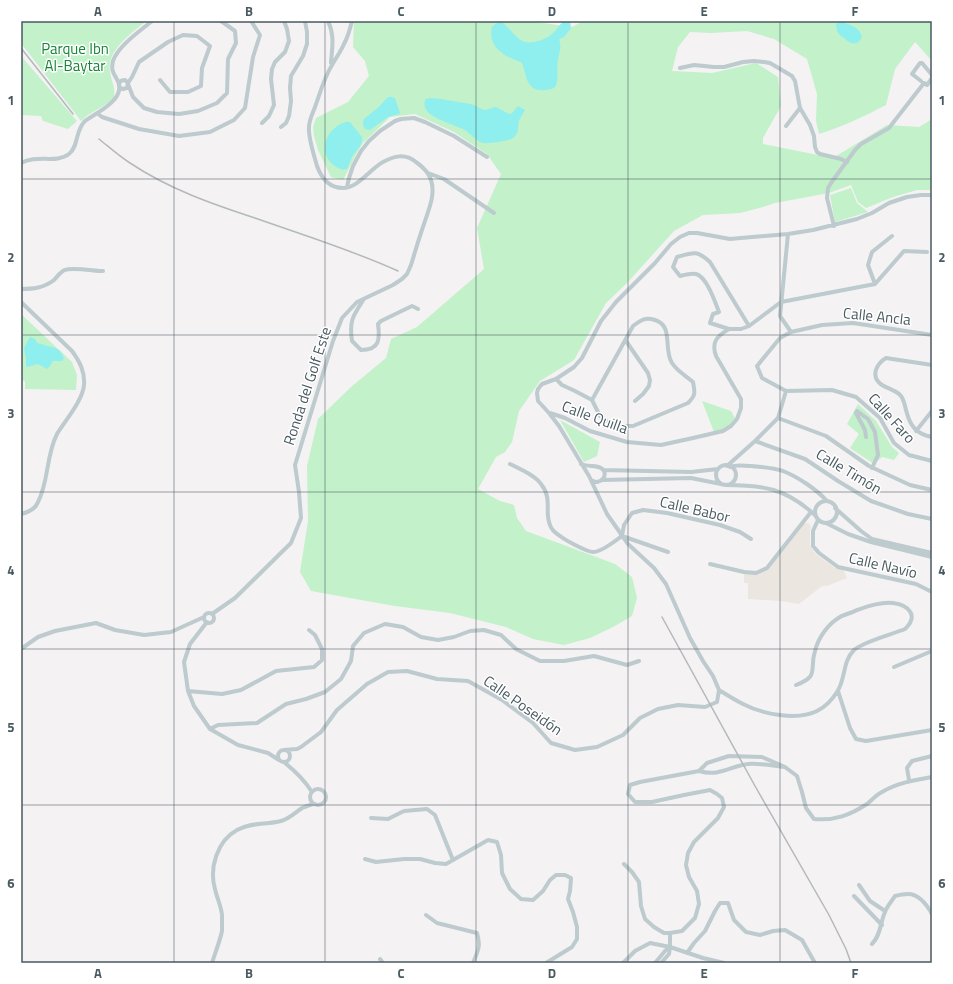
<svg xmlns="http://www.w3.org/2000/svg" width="953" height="984" viewBox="0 0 953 984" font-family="'Titillium Web',sans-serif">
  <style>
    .commercial { fill: #ebe6e0 }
    .green { fill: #c2f1ca }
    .water { fill: #8feeee }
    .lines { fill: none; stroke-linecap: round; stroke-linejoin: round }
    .street { stroke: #bdcace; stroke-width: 4 }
    .rail { stroke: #b4b9bc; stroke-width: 1.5 }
    .grid { fill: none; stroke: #495a60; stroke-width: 1; stroke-opacity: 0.55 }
    .labels { text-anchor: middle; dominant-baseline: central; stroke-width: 3; stroke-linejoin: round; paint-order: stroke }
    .park-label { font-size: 15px; fill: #178537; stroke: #fff }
    .street-label { font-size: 15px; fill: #495a60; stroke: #fff }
    .neatline { fill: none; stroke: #495a60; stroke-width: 1.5 }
    .grid-label { font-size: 13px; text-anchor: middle; font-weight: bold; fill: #495a60 }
  </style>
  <rect width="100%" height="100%" fill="#f4f2f3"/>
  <path class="commercial" d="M802,523H808L811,526L810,531V545L812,549L817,555L835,568L843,569L847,578L827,586H822L799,604L781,601L748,599V583H744V572L756,573L767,568Z"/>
  <path class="green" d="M21,21H146C132,33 106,50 110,72C111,81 117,89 113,99C103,108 91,111 81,121L21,43Z
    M354,21H528L572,27L584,21H932V61L915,42L895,69L886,105C863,117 844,126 819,134L816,121L817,94L807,59L774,39L747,31L710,33L690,32L678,47L672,71L712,73L756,63L778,77L781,106L763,138V144L833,158L887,125L919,127L932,119V190H917L893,197L866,208L858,202L851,185L829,193L775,203L763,207L740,213L703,215L674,231L627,283L606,303L574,360L540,381L519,411L512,442L505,452L496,457L478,489L500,501L514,505L517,518L526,531L615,564L632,577L637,598L632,616L613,627L590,638L564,645L533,639L506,627L450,613L395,606L311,591L300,572L308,521L307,466L318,419L351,387L386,358L391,339L417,327L484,269L477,228L501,174L487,154L454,132L415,114L390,117L363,143L358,151L343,180L331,177L318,150L314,136L313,127L316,118L348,102L369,76L365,61L353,47Z
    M21,56L77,121L68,129L43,121L41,116L21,115Z
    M851,188L857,203L868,212L835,222L830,195Z
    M21,314L72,362L77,375L76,390L25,389V381L21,380Z
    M702,401L731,411L735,418C729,428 725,429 714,432Z
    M858,404L876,421L892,447L899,453L894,460L882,457L874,464L850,448L859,434L847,424Z
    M560,420L600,442L597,456L584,462Z"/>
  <path class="water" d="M564,21H570L571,28L564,37L559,39C562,48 559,52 558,60C556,69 559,77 556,85C554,90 549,89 545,90C526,92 527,76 522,63C519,61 516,60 513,59C499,53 488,43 492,27C495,24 499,21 503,23C509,28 513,34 519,39C527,46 543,41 551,35C556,31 559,25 564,21Z
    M842,22C851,25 860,28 862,37C859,43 855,45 849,42C845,40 847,40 844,38C841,36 839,35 837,31C837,30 836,25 836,24L838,23Z
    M389,97H392L395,98L400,113L399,114L388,117L370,130L365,129C363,126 362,123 364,119L380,106L386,99Z
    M430,98L441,99L470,104C476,105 481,110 486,110C490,109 493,107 496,107L509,114C513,114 515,109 518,106L525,110C523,114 520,117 519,121C517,127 520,133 513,138C508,141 488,144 483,143C476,141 471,134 465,130C455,124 416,116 426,99Z
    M346,122H350L362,137C363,146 356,150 352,157C350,161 349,165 347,169C342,170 339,169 335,166C321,157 322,138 335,128C338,125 342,123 346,122Z
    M30,337L35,339L37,343L55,348L60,351L64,358L62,361H53L50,366L47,369L38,364L27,367L26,366V359L24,348Z"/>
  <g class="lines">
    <path class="street" d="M328,21C335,36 332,48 331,63
      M680,68L694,65L714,67H724L743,62L754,61L764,62L770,63L792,76L795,81L800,108L810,125L814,136L815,147L817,152L820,154L841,159L847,162
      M921,81L912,74L920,63H922L932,75
      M128,84L133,97L144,108L157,112L179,114L198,111L217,103L227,93L228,59L236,43L235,31L221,21
      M119,85C119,82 121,80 125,80L128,83
      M119,86L120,88L123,89L127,88L128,83L132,77L139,62L168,42L183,35L197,36L210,46L202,68L201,86L188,92H170L160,80
      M97,113L102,117L139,129L179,136L210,132L234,120L245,108L253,57L260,35L251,21
      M262,123L269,116L274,105L271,79L272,69L275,62L285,52L289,41L287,29L284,21
      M786,126L800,108
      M281,127L286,123L289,116L291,101L290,88L291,76L303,56L307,44V32L305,21
      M21,163C37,154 56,164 69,154C79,146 75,130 85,121C96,113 123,101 119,84C116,75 110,73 113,61C118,46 140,31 152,21
      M428,173L444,179L494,213
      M347,187L349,178L353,166L361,151L369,141L380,131L395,121L401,119L414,118L425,122L454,136L487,157
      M834,226L827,198L828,188L831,183L855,150L861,144L889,128L924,83L927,85L932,78
      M788,234L780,316L791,332
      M875,284L868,265L872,252L892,236
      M21,289C33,289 44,288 54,280C57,277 61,271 65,270C72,267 95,271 103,271
      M364,299C353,316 349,320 352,341L361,350C380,350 380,339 378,324L381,321L412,306L418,309
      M21,302L72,351C80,362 85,372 84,385C83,400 65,421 57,434C46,455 49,481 38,502C37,504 36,506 35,507C31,511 25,513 21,514
      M749,326L710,262C697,250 694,252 677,257L673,267L680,276C684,275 691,273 696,274C707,277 715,302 719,312L713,314L710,323L729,329H741L749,326L781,302L875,284L904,251L927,252
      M626,341L648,373L650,380L649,386L643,394L635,401
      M932,365L886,358C876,364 870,377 882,385C888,389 896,390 901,396C904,400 905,406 906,410C910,426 916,434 932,437
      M556,379L562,385L575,391L592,400L600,416L615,426H633L688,403C696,395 695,393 693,382C686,376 677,371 672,363C663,349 674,326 655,320C645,317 641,320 633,326L592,400
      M786,391L762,378L757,366L780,338L791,332L822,325L853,323L932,335
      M786,391L832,390L856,397L880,418L894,443L909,455L932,461
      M550,413L565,418L590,431L627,442L661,445L693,438L723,431L731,426L737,419L741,408V399L716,356C711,342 717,336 729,329
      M778,418L826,436L869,466L910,485L932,490
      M916,431L932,411
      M866,437L865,430L856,413L857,411L868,419L875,432L878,455L872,468
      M755,441L805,459L838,481L871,501L908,514L932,519
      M510,464C520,469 535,475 541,484C553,499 544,511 550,525C551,529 557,534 560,536C565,540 587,552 593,552C602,552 615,541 622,536L624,525L632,513L643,510L667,513L720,525L740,532L751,539
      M581,464C588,467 596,465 601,468C610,473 601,487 591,480
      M716 475a10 10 0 1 1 20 0a10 10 0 1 1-20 0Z
      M727,466L755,441L778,418L786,391
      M730,467C737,464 744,466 752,466C762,467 773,468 783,471C798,477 816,489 827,501
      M603,470L691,472L718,469
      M602,480L691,478L721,484
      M725,485C763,485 786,488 816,516
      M815 512a11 11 0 1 1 22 0a11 11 0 1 1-22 0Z
      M835,508L861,531L872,539L932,553
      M818,520L813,531V546L819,553L838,567L916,584L932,592
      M826,523L848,534L871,542L932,557
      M622,536L668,552
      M710,564L744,572L756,573L767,568L811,512
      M204 618a5 5 0 1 1 10 0a5 5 0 1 1-10 0Z
      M212,614L235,598L291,543L301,518L299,492L295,465L333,341L342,318L357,302L393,285L402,279L407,274L411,265C415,252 419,238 424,224C428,211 436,195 431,180C429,173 423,167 416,162C405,153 394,156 383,162C370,169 358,188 343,188C329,188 321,177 317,166C314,155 308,138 309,127C309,120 313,113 315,107C320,93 324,78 332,65C336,58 341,51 344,44C348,37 350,29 352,21
      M207,622L190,644L184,662L188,691L194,706L210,729L238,745L268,753L279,760
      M21,649L38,637L55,631L96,623L115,630L144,635L171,632L204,617
      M894,667L932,651
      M719,690L713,676L703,661L690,638L666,584L654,568L628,544L607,514L589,476L559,426L549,413L538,401L537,393L538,389L542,384L556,379L574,367L582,358L601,321L616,302L655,263L671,244L680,237L689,233H697L730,239L741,238L788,234L813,230L857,219L872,213L889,203L907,197L921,195H932
      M719,690C727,695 735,700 743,704C762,714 797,721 817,711C825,707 832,700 837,692C846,679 842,662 854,650C862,642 893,634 905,629C919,616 909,605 893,603C880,602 869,606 857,610C852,613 845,614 840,617C828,624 818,638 815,651C809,670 820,676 796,685
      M188,691L222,694L241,690L276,671L314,667L322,660V649L315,635L309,630
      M838,691L850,728L856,739L866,741L932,730
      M210,729L218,725L257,723L286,704L306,699L325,692L341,679L351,661L353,646L364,633L385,624L403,627L421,637L438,640L454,637L470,631L484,630L501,635L516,649L540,661H564L594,656L627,665L639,661
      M278 756a6 6 0 1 1 12 0a6 6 0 1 1-12 0Z
      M284,750L297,749L301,747L321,732L337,710L367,684L388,672L407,671L437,679L468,681L502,700L533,723L551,743L575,750L597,747L623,735L640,718L658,709L678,705L705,707L717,702L719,690
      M285,763C295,771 305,781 312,792
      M699,771L707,763L729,756L762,757L785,767L797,776L802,792L806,808L814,819C835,821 850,815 867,804C872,800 876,795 882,792C897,783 915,780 932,777
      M909,780L907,768L912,761L932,756
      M310 797a8 8 0 1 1 16 0a8 8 0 1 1-16 0Z
      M371,818L388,819L404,811L427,809L435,815L453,860
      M365,859L376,862L404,859H420L435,863L446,864L488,840L497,842L501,855L502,873L510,889L521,899L533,900L543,891L550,880L556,875H565L571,878L570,891L568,899L573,912L577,927V939L572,947L546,963
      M624,864L632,872L639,882L641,906L645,919L654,927L664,933H670L682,931L695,918L699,904L697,891L689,877L686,865L688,853L694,842L718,818L724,807L722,798L717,794L710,790L684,795L652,802H635L628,794L630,785L640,782L699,771C720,777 730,766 748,764C760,763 773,766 785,767
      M859,885L870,901L885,911
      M854,896L882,925
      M426,915L437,923L477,933C481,946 478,951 473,963
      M872,944C881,935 880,923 885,912C887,906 892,901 895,896C899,895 904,894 908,894C919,894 927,905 932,914
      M670,947V933
      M687,953L694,943L705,931L715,911L720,903H728L734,920L746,932L760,935L773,931L785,930L802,940L815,963
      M380,959L383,963
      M212,963C215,953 220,941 222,931C222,926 222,920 222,915C221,906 217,898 215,889C209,868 217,841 237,830C251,822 266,825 281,821C289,819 296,812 302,808C306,806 310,805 313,804
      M623,963L635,951L650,943L670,947L703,958L724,963
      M655,963L665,951L670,947L669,954L661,963"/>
    <path class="rail" d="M21,48L73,114
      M99,139C109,147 119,156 130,163C169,189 212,204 255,218C303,235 352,250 398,271
      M662,617L755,786L829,915L846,949L851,963"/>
  </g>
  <path class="grid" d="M174,21V963M325,21V963M476,21V963M628,21V963M780,21V963M21,179H932M21,335H932M21,492H932M21,649H932M21,805H932"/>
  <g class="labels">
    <g class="park-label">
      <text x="75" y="48">Parque Ibn<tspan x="75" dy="17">Al-Baytar</tspan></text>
    </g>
    <g class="street-label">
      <text transform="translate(877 316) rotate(6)">Calle Ancla</text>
      <text transform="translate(307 386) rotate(-72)">Ronda del Golf Este</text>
      <text transform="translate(595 417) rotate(20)">Calle Quilla</text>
      <text transform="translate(892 418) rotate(48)">Calle Faro</text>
      <text transform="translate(849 471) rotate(31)">Calle Timón</text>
      <text transform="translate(695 509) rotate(13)">Calle Babor</text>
      <text transform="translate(883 565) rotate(13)">Calle Navío</text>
      <text transform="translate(523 705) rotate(35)">Calle Poseidón</text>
    </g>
  </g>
  <rect width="953" height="984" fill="none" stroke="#ffffff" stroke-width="44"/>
  <rect x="22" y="22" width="909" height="940" class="neatline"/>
  <g class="grid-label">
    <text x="98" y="16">A</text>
    <text x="249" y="16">B</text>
    <text x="401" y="16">C</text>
    <text x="552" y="16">D</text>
    <text x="704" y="16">E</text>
    <text x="855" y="16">F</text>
    <text x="11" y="105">1</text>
    <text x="942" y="105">1</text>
    <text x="11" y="262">2</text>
    <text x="942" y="262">2</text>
    <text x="11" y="418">3</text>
    <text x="942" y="418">3</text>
    <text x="11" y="575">4</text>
    <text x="942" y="575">4</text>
    <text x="11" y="732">5</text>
    <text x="942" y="732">5</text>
    <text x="11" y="888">6</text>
    <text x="942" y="888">6</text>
    <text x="98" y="978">A</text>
    <text x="249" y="978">B</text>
    <text x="401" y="978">C</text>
    <text x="552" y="978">D</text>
    <text x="704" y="978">E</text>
    <text x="855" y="978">F</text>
  </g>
</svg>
